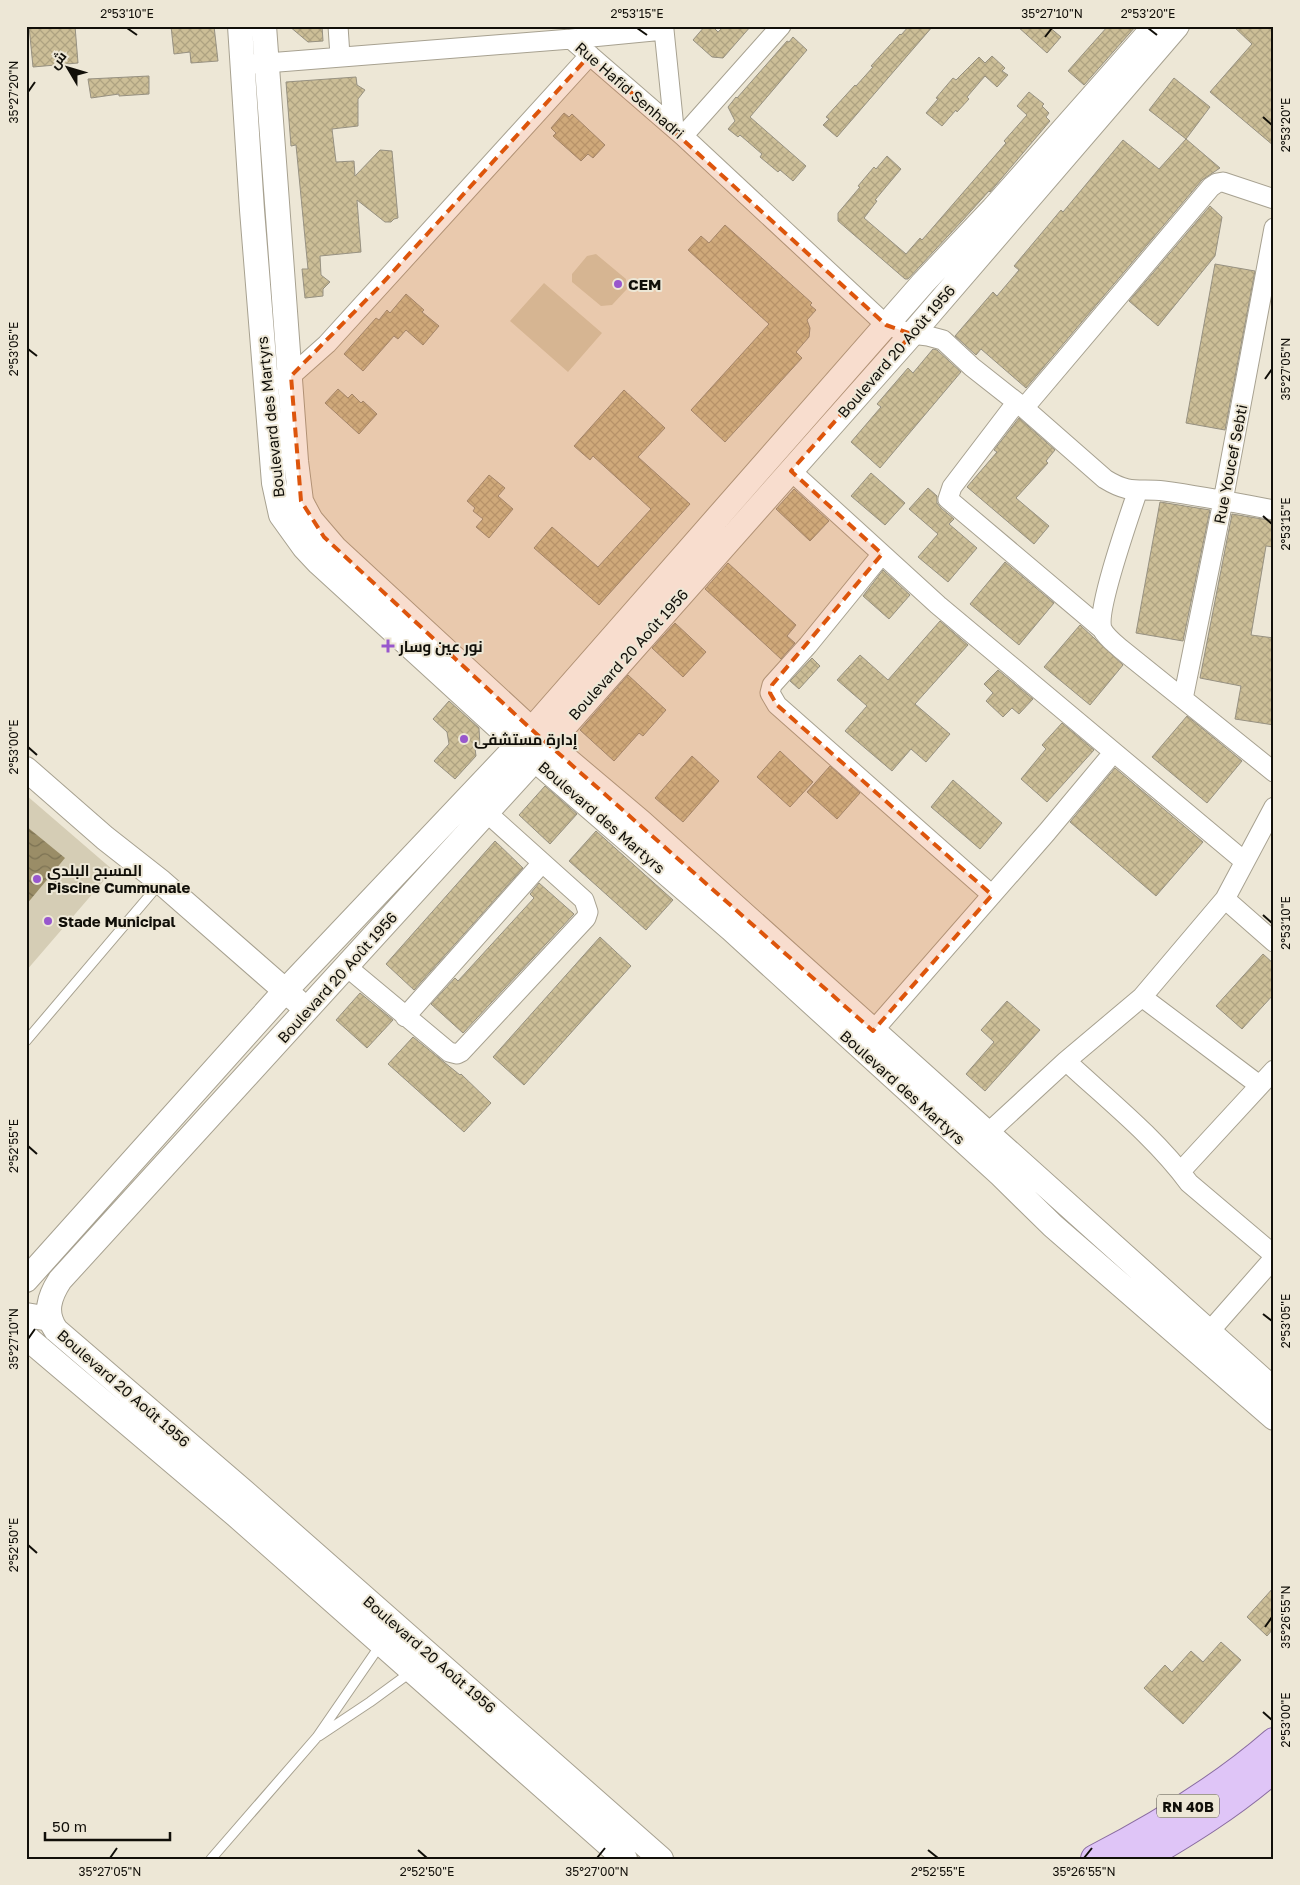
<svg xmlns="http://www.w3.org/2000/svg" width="1300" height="1885" viewBox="0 0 1300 1885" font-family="'Golos Text',Cairo,sans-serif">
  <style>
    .garden { fill: #d5cdb5 }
    .water { fill: url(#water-waves) }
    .building { fill: url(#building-cross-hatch); stroke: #979181 }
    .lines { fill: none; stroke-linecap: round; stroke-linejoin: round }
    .service-casing { stroke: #a7a190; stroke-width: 11 }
    .minor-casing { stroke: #a7a190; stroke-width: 21 }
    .tertiary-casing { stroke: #a7a190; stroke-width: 26 }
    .primary-casing { stroke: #896ca0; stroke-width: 30 }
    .service { stroke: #fff; stroke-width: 9 }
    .minor { stroke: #fff; stroke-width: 19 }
    .tertiary { stroke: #fff; stroke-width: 24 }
    .primary { stroke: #dfc5f7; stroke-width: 28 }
    .marked { fill: #dd550c; fill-opacity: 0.2; stroke: #dd550c; stroke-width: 4; stroke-dasharray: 10 6; stroke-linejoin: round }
    .ticks { fill: none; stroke: #110f09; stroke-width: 2 }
    .poi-dot { fill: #9857cd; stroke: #ede7d6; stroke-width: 2 }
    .labels { text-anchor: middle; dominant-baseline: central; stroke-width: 4; stroke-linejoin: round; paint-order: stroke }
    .shield { fill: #ede7d6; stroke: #535046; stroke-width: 1 }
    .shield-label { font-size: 14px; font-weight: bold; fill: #110f09 }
    .street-label { font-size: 15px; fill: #110f09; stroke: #ede7d6 }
    .poi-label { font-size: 15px; font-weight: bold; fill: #110f09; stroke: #ede7d6; text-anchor: start }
    .neatline { fill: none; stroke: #110f09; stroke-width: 2 }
    .ticks-label { font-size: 12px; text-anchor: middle; fill: #110f09 }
  </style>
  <defs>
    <pattern id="water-waves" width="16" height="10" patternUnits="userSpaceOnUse" patternTransform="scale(1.25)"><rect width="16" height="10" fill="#9a8d67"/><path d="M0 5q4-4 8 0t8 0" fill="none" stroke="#7c7253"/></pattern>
    <pattern id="building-cross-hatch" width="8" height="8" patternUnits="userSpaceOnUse" patternTransform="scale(1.25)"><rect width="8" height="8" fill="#ccbe97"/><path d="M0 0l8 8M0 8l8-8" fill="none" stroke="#aea281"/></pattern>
  </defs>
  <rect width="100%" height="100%" fill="#ede7d6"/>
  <path class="garden" d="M596,254L626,279L627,289L612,305L601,306L572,282V274L587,256Z
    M544,283L602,333L568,372L510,321Z
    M26,795L113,870L26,971Z"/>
  <path class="water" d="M26,826L65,858L26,905Z"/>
  <path class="building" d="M29,26H75L78,63L33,67Z
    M171,26H214L218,61L191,63L190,52L174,54Z
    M289,26H322L323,41L308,42Z
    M705,26H712L718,32L724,26H751L723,58L712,57L693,40Z
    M909,26H933L837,137L823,125L829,119L826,117L855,85L856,86L873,67L871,66L900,34L901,35Z
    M1017,26H1048L1061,37L1047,53Z
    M1108,26H1136L1084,85L1068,71Z
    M1233,26H1274V146L1210,92L1252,44Z
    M793,37L807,50L750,117L806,166L793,181L780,170L778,172L760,157L762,154L740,135L738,137L728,129L735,121L728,107L736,97L737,98L787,41L789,42Z
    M992,56L1005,68L1002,71L1008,75L997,87L985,76L967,97L969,99L957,112L956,110L942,126L926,113L938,99L936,98L953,78L956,80L979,57L985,63Z
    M149,76V94L119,96V94L91,98L88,79Z
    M356,77L357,85L365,90L358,99V126L332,129L336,162L354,161L355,176L380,150L392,151L398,218L394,219L391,222H385L357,200L361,252L320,256L321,275L330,282L323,289V296L305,298L302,269H308L296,145L291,146L286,82Z
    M1174,78L1210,107L1186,139L1149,110Z
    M1029,92L1044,104L1042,106L1049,113L1046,117L1050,121L990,192L989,191L962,221L908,279H905L838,221V213L860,187L858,186L874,167L876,169L887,156L901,169L875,200L877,201L864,218L906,254L920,238L922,240L1006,143L1004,141L1027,115L1017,106Z
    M564,113L569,117L572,114L605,145L593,158L588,154L581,161L553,136L556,133L551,128Z
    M1186,139L1220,168L1202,180L1026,388L981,349L976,355L955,336L993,292L997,296L1019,270L1014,266L1061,210L1063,212L1123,140L1159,169Z
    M1210,206L1222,217L1215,256L1158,326L1129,301Z
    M725,225L812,303L810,305L816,310L807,320L810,328L809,337L796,352L802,358L725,442L691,410L769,324L688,250L701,236L709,243Z
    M1215,264L1255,271L1225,430L1186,423Z
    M406,294L424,310L422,312L439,326L423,345L406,330L398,339L394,336L363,371L344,354L376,318L379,320L387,310L390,313Z
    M933,349L937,350L961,372L880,468L851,442L881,407L877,404L908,368L913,373Z
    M338,389L348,398L352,394L361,403L363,401L377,414L359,434L325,403Z
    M624,390L665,428L638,457L690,504L599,605L534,548L552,527L598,567L651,509L593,456L590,460L574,446Z
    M1019,418L1055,450L1046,461L1048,463L1016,498L1049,526L1034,544L967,487L997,452L994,450Z
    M871,473L905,503L885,525L851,496Z
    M489,475L505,488L498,496L513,509L489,538L476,527L483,519L473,511L475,508L467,501Z
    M928,488L937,496V503L941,508L954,519L949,524L977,548L948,582L918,557L938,534L909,509Z
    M794,489L829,521L810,541L776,509Z
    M1160,502L1210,510L1183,641L1136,633Z
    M1232,514L1274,521V547L1266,546L1251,635L1274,638V725L1235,719L1241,686L1200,678Z
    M1005,562L1054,603L1019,645L970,604Z
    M728,563L796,625L787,636L795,643L781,659L705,589Z
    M883,570L910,595L889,619L863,596Z
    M940,621L968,645L915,704L950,734L926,762L911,749L892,771L845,731L867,706L837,680L860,655L888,680Z
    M675,623L706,652L683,677L652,648Z
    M1080,625L1123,665L1090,705L1044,667Z
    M812,658L820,666L799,689L790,681Z
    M998,670L1033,699L1019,714L1012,708L1003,717L986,701L993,693L984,684Z
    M628,675L666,710L643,736L639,733L614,761L580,730Z
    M449,701L479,728L480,747L475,748L476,756L455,779L434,761L449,744L447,732L433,719Z
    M1187,716L1242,761L1207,803L1152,757Z
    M1062,723L1094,750L1047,802L1021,779L1046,749L1042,745Z
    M780,751L813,782L790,807L757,777Z
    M692,756L719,781L683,822L655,798Z
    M830,766L860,793L837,819L807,792Z
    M1115,768L1203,842L1156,896L1070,822Z
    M953,780L1002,823L980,849L931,807Z
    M545,786L577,814L550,844L519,815Z
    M596,831L673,900L646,930L569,861Z
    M495,841L523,868L414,990L386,964Z
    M539,883L574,914L463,1033L431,1004L455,978L458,981L534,898L530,894Z
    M600,937L631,966L524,1085L493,1057Z
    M1263,954L1274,964V994L1242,1029L1216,1006Z
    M360,993L393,1020L367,1048L336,1020Z
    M1007,1001L1040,1030L985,1091L966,1074L994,1042L981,1030Z
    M413,1037L460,1075L461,1074L491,1103L464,1132L388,1064Z
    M1274,1587V1628L1267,1636L1247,1617Z
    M1221,1642L1241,1660L1183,1724L1144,1688L1165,1665L1172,1672L1191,1651L1203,1662Z"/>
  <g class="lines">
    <defs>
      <path id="service" d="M26,1041L161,882
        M319,1736L370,1702L411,1672
        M211,1859L317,1737L381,1644"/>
      <path id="minor" d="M338,26L340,56
        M664,30L674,128
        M571,39L664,30V26
        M242,65L571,39L683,136L886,325L912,334L928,336L943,340L972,367L1024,408L1105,479C1131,495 1138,488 1164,491C1201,496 1237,503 1274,510
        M683,136L781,26
        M265,383L291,376L327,344L590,55
        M1016,403L952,487L948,499L1102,629
        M1024,408L1211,187L1217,183L1223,182L1274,199
        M791,471L938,605L1244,861
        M1138,490C1130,514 1096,610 1102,629C1106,637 1114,643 1121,649L1274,772
        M882,554L808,645L772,685L770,693L777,705L992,895
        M1183,699L1223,501L1274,228
        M1225,899L1274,942
        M347,967L449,1052L457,1054L461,1052L586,918L588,912L584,900L486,812
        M1142,997L1259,1085
        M405,1017L542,863
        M873,1031L1047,832L1113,753
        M1066,1061C1108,1100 1155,1137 1189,1183L1274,1255
        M988,1133L1066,1061L1142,997L1225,899L1274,807
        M1181,1171L1274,1070
        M1209,1332L1274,1258"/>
      <path id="tertiary" d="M240,26L252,210L274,483L281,515L304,547L319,563L518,745L731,929L1001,1175L1053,1226L1274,1418
        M264,26L296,461L301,501L305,509L311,520L335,548L531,729L641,822L1274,1390
        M26,769L105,838L161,882L297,1001
        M26,1280L285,991L518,745L923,283L993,209L1155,26
        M26,1315L50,1319
        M26,1337L236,1515L625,1859
        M661,1859L242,1490L56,1330C44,1313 49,1297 60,1280L549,744L912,334L1177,26"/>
      <path id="primary" d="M1095,1859C1159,1826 1220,1789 1274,1742
        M1141,1859C1189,1831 1231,1805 1274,1768"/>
    </defs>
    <use href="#service" class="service-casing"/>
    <use href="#minor" class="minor-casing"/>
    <use href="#tertiary" class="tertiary-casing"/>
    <use href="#primary" class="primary-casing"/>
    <use href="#service" class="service"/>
    <use href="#minor" class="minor"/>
    <use href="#tertiary" class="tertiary"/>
    <use href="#primary" class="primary"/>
  </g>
  <path class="marked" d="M590,55L886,325L912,334L791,471L882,554L772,685L770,693L777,705L992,895L873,1031L531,729L324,537L301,501L291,376L380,286Z"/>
  <path class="ticks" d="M127,28L137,35M637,28L647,35M1148,28L1157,35M1045,37L1052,28M28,92L35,82M1263,117L1272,125M28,349L37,356M1265,379L1272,369M1263,516L1272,524M28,747L37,755M1263,915L1272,923M28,1146L37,1154M1263,1314L1272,1321M28,1339L35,1329M28,1545L37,1553M1265,1627L1272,1617M1263,1712L1272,1720M418,1850L427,1858M928,1850L938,1858M110,1858L117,1848M597,1858L605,1848M1084,1858L1092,1848"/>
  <g class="poi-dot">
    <circle cx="618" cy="284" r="5"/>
    <path d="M385.5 638.5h5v5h5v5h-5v5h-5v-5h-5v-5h5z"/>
    <circle cx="464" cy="739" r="5"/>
    <circle cx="37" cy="879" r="5"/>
    <circle cx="48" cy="921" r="5"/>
  </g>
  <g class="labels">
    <rect class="shield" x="1157" y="1794.5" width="62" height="23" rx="4"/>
    <g class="shield-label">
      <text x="1188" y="1806">RN 40B</text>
    </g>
    <g class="street-label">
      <text transform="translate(630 90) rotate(41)">Rue Hafid Senhadri</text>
      <text transform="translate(896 351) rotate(-49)">Boulevard 20 Août 1956</text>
      <text transform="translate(270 417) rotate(-96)">Boulevard des Martyrs</text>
      <text transform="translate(1230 464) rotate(-79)">Rue Youcef Sebti</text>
      <text transform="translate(628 654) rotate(-48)">Boulevard 20 Août 1956</text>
      <text transform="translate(602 817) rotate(41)">Boulevard des Martyrs</text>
      <text transform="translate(337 977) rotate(-48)">Boulevard 20 Août 1956</text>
      <text transform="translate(903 1087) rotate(42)">Boulevard des Martyrs</text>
      <text transform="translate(124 1388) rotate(41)">Boulevard 20 Août 1956</text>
      <text transform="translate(430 1654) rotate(41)">Boulevard 20 Août 1956</text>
    </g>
    <g class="poi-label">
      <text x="628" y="284">CEM</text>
      <text x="399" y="646">نور عين وسار</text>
      <text x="474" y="739">إدارة مستشفى</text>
      <text x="47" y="870">المسبح البلدي<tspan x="47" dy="17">Piscine Cummunale</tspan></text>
      <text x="58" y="921">Stade Municipal</text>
    </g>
  </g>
  <rect width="1300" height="1885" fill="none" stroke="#ede7d6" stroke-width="55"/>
  <g transform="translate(68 68) rotate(308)" stroke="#ede7d6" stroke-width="4" paint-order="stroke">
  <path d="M0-4L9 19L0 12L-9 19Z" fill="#110f09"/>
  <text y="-8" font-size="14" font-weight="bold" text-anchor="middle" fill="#110f09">ش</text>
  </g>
  <path d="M45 1832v8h125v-8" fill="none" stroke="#110f09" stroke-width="2.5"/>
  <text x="52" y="1832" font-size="15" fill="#110f09" stroke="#ede7d6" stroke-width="4" paint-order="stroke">50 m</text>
  <rect x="28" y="28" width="1244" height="1830" class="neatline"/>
  <g class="ticks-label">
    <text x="127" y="18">2°53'10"E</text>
    <text x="637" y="18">2°53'15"E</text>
    <text x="1052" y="18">35°27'10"N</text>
    <text x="1148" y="18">2°53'20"E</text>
    <text transform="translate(14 92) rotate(-90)" y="4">35°27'20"N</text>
    <text transform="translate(1286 125) rotate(-90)" y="4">2°53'20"E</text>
    <text transform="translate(14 349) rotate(-90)" y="4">2°53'05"E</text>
    <text transform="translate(1286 369) rotate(-90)" y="4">35°27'05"N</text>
    <text transform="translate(1286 524) rotate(-90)" y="4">2°53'15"E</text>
    <text transform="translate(14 747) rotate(-90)" y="4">2°53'00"E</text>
    <text transform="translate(1286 923) rotate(-90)" y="4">2°53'10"E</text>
    <text transform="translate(14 1146) rotate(-90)" y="4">2°52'55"E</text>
    <text transform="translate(1286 1321) rotate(-90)" y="4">2°53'05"E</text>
    <text transform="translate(14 1339) rotate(-90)" y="4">35°27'10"N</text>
    <text transform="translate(14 1545) rotate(-90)" y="4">2°52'50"E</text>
    <text transform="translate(1286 1617) rotate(-90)" y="4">35°26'55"N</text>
    <text transform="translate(1286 1720) rotate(-90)" y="4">2°53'00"E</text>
    <text x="110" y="1876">35°27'05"N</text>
    <text x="427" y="1876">2°52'50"E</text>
    <text x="597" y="1876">35°27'00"N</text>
    <text x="938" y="1876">2°52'55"E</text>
    <text x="1084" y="1876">35°26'55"N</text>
  </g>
</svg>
